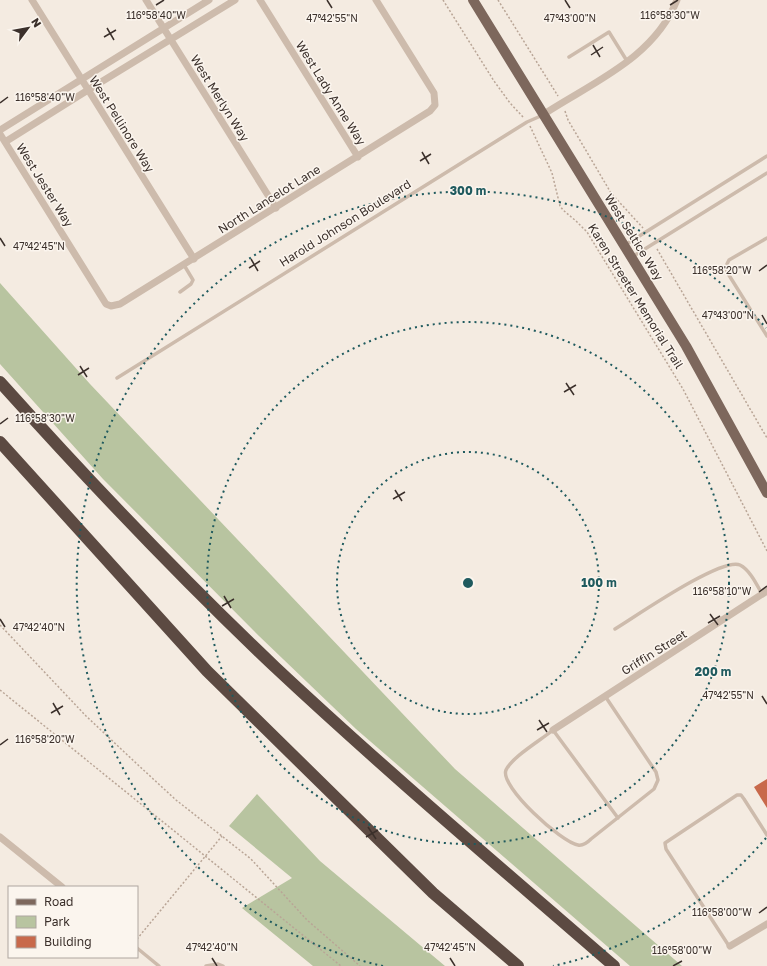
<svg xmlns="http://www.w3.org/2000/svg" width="767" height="966" viewBox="0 0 767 966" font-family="'Golos Text',sans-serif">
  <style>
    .green { fill: #b8c4a0 }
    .building { fill: #c8694b }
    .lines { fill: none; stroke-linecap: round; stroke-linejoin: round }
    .path { stroke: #b9a596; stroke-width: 1.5; stroke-dasharray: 2 2; stroke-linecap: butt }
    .service { stroke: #cdbbac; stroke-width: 3.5 }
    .minor { stroke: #cdbbac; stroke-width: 7 }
    .primary { stroke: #7d675c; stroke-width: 10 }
    .motorway { stroke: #5c4a42; stroke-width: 12 }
    .ticks { fill: none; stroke: #3b302b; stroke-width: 1.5 }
    .ring { fill: none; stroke: #1f5a5e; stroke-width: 2; stroke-dasharray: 2 4 }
    .labels { text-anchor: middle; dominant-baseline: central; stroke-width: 3; stroke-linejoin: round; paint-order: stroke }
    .street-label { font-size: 12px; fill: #3b302b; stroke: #fbf5ee }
    .ticks-label { font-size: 10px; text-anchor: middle; fill: #3b302b; stroke: #fbf5ee; stroke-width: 3; stroke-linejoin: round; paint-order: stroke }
    .centre { fill: #1f5a5e; stroke: #fbf5ee; stroke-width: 2 }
    .ring-label { font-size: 12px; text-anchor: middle; font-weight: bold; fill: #1f5a5e; stroke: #fbf5ee; stroke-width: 3; stroke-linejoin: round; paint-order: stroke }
  </style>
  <rect width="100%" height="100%" fill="#f4ebe1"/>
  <path class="green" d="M0,283L90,384L455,769L682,966H630L356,729L259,636L103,479L0,364Z
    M257,794L320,861L445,966H313L242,908L292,878L229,826Z"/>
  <path class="building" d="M767,779V808L754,787Z"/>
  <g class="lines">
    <path class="path" d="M443,0L494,81L510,103L523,117
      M498,0L558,96
      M565,111L568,120L611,193L643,228
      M530,126L552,173L560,206L563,210L576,221L587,232L683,389L767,551
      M657,249L767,438
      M0,625L86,716L137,764L176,800L251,859L307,920L360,966
      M0,690L341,966
      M137,939L222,836"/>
    <path class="service" d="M569,57L609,32L627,61
      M767,238L729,260L726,266L727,272L767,336
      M625,245L767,156
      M632,257L767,173
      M180,292L191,284L193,280L184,265
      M117,378L527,122L543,115
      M615,629C635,617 721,557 740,565C750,570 757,585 762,594
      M605,696L656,772L658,780L654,789L591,839C587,843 583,846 578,845C562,843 499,786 506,770C512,757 541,740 553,730L618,818
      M729,946L666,849L665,843L737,795H741L744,799L767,835
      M137,948L159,966
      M206,966L218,964L223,966"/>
    <path class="minor" d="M32,0L194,259
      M146,0L276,208
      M260,0L358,157
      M544,114C593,82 654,58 677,0
      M0,130L209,0
      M0,134L106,304L111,306L120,304L430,111L435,105L434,93L376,0
      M5,142L88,90L235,0
      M553,730L767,591
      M0,837L62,887
      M730,946L767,924"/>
    <path class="primary" d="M473,0L686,346L767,493"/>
    <path class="motorway" d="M0,382C88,480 179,576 275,667C385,770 500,867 614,966
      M0,442L207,671L433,893L518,966"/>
  </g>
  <path class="ticks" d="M327,0L332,8M565,0L570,8M156,5L164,0M670,5L678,0M107,28L114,40M104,37L116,30M593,45L600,57M591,55L603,47M0,103L8,97M422,152L429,164M420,161L431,154M0,238L5,246M251,259L258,271M249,268L260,261M759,271L767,265M762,315L767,324M80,366L87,377M78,375L89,368M566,383L574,395M564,392L576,385M0,424L8,418M395,490L402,501M393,499L405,492M759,592L767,586M224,596L231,608M222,606L234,599M710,614L718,625M0,619L5,627M708,623L720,616M762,696L767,704M53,703L60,715M51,713L63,706M539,720L547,732M537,730L549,723M0,745L8,739M368,827L376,839M366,837L378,830M759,913L767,907M212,958L217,966M450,958L455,966M673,966L682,961"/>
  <g class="ring">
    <circle cx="468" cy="583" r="131"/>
    <circle cx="468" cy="583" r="261"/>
    <path d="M766 838A392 392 0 0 1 553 966M383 966A392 392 0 1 1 766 328"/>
  </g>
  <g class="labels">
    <g class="street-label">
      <text transform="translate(331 93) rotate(58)">West Lady Anne Way</text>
      <text transform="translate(220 98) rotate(58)">West Merlyn Way</text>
      <text transform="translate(122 124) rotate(58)">West Pellinore Way</text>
      <text transform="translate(45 185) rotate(58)">West Jester Way</text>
      <text transform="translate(269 199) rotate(-32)">North Lancelot Lane</text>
      <text transform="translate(345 223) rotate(-32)">Harold Johnson Boulevard</text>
      <text transform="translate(634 237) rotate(58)">West Seltice Way</text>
      <text transform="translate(636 296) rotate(58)">Karen Streeter Memorial Trail</text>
      <text transform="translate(654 652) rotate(-32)">Griffin Street</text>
    </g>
  </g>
  <g class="ticks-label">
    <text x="670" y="19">116°58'30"W</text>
    <text x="156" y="19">116°58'40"W</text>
    <text x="332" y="22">47°42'55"N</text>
    <text x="570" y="22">47°43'00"N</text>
    <text x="45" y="101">116°58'40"W</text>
    <text x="39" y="250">47°42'45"N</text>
    <text x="722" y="274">116°58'20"W</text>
    <text x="728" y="319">47°43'00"N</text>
    <text x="45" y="422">116°58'30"W</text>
    <text x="722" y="595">116°58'10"W</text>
    <text x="39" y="631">47°42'40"N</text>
    <text x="728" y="699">47°42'55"N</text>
    <text x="45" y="743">116°58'20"W</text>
    <text x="722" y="916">116°58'00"W</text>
    <text x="212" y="951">47°42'40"N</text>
    <text x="450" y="951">47°42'45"N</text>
    <text x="682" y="954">116°58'00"W</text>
  </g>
  <circle cx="468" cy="583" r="6" class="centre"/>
  <g class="ring-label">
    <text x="468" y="195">300 m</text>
    <text x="599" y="587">100 m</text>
    <text x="713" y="676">200 m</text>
  </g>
  <rect x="8" y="886" width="130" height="72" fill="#fbf5ee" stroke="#aea6a0"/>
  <rect x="16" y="899" width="20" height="6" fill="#7d675c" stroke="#aea6a0"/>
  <text x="44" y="906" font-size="12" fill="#3b302b">Road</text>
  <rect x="16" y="916" width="20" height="12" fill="#b8c4a0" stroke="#aea6a0"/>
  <text x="44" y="926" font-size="12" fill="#3b302b">Park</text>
  <rect x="16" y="936" width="20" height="12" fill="#c8694b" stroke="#aea6a0"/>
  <text x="44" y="946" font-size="12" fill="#3b302b">Building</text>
  <g transform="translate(28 28) rotate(58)" stroke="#fbf5ee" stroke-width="3" paint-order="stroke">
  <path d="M0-3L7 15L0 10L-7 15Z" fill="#3b302b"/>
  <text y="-6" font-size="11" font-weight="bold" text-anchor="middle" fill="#3b302b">N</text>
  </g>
</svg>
